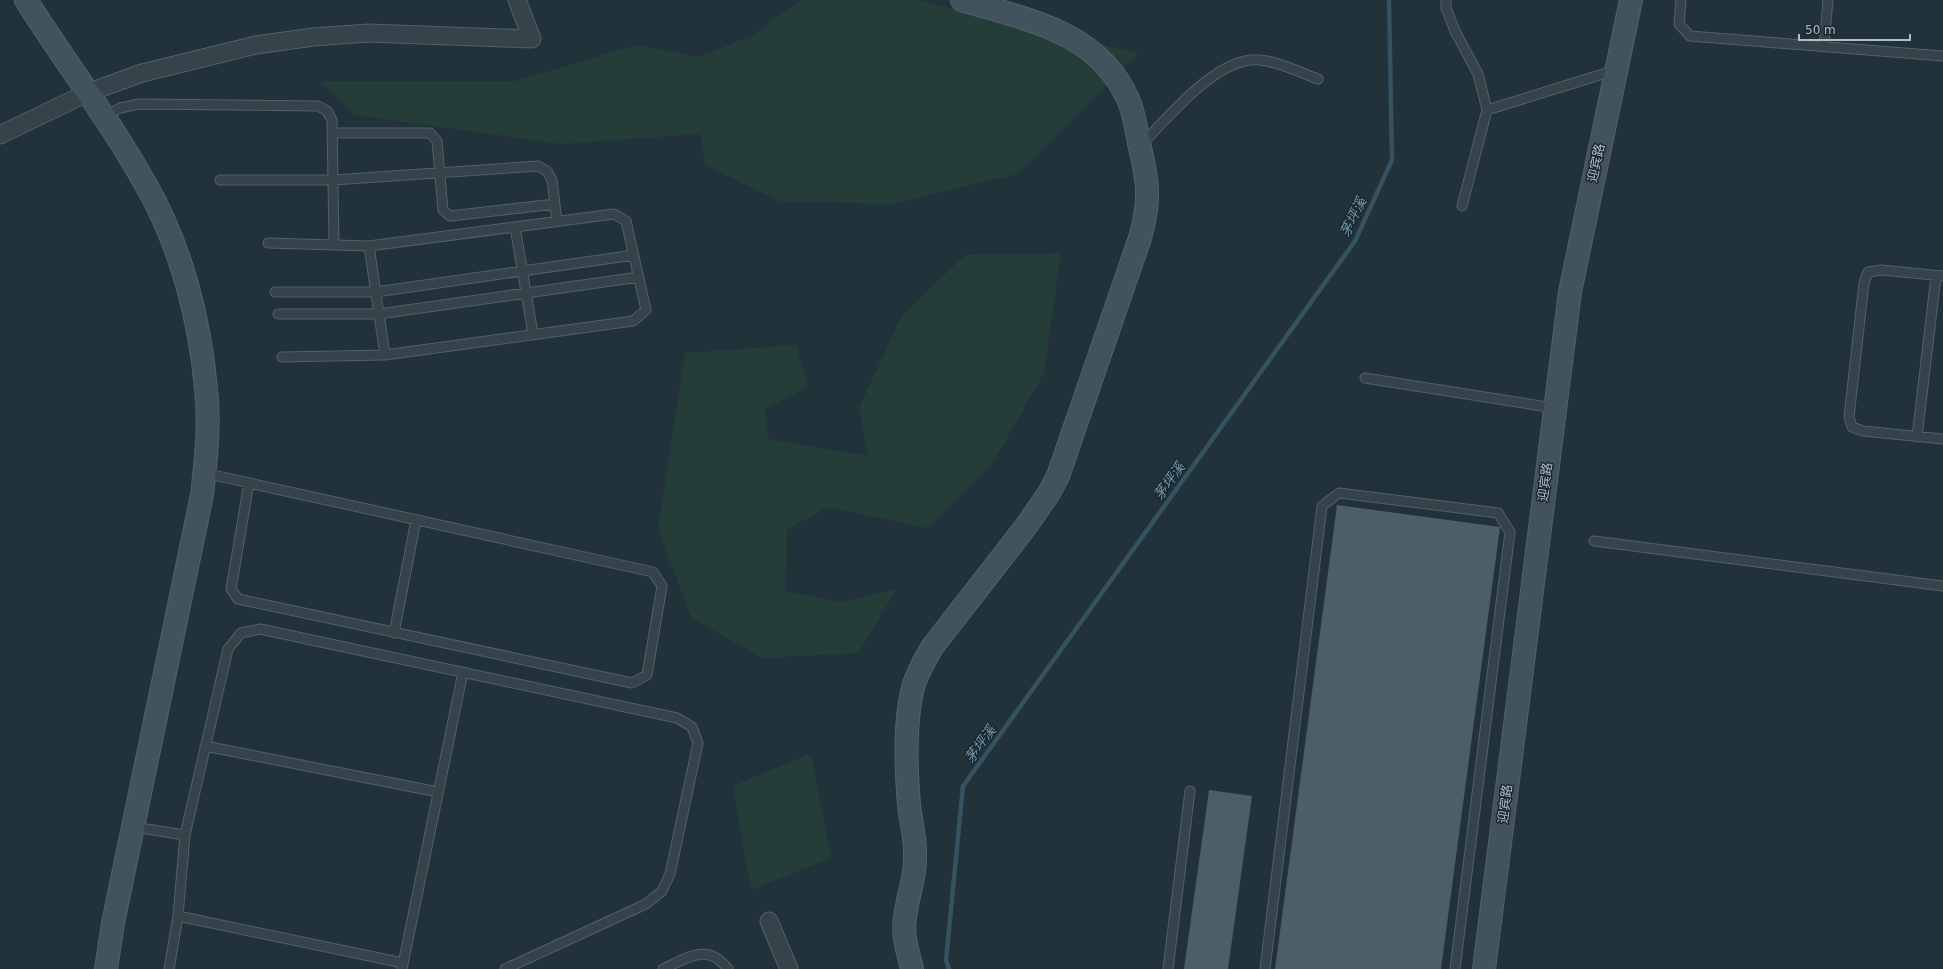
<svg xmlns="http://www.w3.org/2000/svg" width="1943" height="969" viewBox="0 0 1943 969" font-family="'DejaVu Sans','Noto Sans SC',sans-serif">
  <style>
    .green { fill: #243d39 }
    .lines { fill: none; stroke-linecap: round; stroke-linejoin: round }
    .stream { stroke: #355261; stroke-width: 4.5 }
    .building { fill: #4c5f68 }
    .lane-casing { stroke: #536168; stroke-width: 11 }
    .street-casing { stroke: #536168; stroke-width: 19 }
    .secondary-casing { stroke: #536168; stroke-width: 24 }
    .lane { stroke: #35434a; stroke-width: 9 }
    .street { stroke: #35434a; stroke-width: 17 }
    .secondary { stroke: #43535d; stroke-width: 22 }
    .labels { text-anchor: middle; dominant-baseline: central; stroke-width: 3; stroke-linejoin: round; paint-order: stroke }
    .street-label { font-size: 13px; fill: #b0bec6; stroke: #1b282f }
    .water-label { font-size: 14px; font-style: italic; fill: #7096aa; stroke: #1b282f }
  </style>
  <rect width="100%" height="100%" fill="#22323a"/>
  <path class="green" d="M801,0H915L1139,53L1017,174L892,204L779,201L705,165L700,134L561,144L354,115L320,81H516L636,45L698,57L751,36Z
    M1061,253L1044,373L993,463L927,528L828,507L787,530L786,591L841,602L897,589L858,653L761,658L691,617L658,528L685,353L796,345L809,387L765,409L768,439L868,456L859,408L902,315L965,255Z
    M811,753L831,858L751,890L733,786Z"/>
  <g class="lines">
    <path class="stream" d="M949,969L946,960L963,786L1355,241L1392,160L1389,0"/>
  </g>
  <path class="building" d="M1337,505L1500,527L1441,969H1275Z
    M1209,790L1252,796L1228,969H1184Z"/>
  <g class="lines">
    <defs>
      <path id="lane" d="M1446,0V8L1455,31L1478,74L1487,110L1462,206
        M1681,0L1679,24L1690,36L1943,56
        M1824,46L1828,0
        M1487,110L1616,70
        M104,117L120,108L139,104L318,106L327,111L332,120L334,245
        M332,133H430L437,141L443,210L450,216L555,204
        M1141,145C1169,117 1217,56 1260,60C1280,62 1299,72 1318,79
        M220,180H333L538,166L547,171L552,180L557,221
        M515,227L533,334
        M268,243L369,246L614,214L626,221L646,310L633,321L385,355L282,357
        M369,246L385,355
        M1943,276L1881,270L1868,272L1864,283L1849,417L1852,427L1863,431L1943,439
        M275,292H376L634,255
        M278,314H379L639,277
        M1365,378L1554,408
        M1917,437L1936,276
        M204,473L653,572L662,586L647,675L632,683L238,599L231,589L249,483
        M1594,541L1943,586
        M394,633L416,520
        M205,746L438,792
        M133,827L185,835
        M178,916L403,963
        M169,969L178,916L185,835L228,649L241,633L260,629L677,718L692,727L698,743L670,874L662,891L646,904L505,969
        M402,969L463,672
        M663,969C687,958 708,942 728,969
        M1168,969L1190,791
        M1265,969L1322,506L1339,493L1498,513L1510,532L1455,969"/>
      <path id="street" d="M0,135L87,93L142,73L256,45L313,37L369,33L532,39L517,0
        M769,921L789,969"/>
      <path id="secondary" d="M26,0C65,62 110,120 146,185C181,246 200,320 206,389C210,424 206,460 202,495L113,923L106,969
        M912,969C908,952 902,936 905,918C907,898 915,879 915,859C916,839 911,823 909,805C906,770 904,714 915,681C920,669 926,657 933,646L1027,525L1049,493L1058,476L1140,238C1151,199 1148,181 1139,143C1136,128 1134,112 1128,99C1097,30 1026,20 962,0
        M1484,969L1570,292L1631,0"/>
    </defs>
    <use href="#lane" class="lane-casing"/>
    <use href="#street" class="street-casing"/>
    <use href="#secondary" class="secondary-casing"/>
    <use href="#lane" class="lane"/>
    <use href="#street" class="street"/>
    <use href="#secondary" class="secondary"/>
  </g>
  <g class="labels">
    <g class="street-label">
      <text transform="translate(1596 163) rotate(-78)">迎宾路</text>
      <text transform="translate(1545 482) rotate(-83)">迎宾路</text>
      <text transform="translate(1505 804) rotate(-83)">迎宾路</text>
    </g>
    <g class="water-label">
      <text transform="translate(1353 217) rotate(-64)">茅坪溪</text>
      <text transform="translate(1169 481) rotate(-54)">茅坪溪</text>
      <text transform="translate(980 744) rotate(-54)">茅坪溪</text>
    </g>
  </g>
  <path d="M1799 34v6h111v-6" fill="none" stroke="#b0bec6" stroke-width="2"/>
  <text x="1805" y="34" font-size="12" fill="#b0bec6" stroke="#1b282f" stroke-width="3" paint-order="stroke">50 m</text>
</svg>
